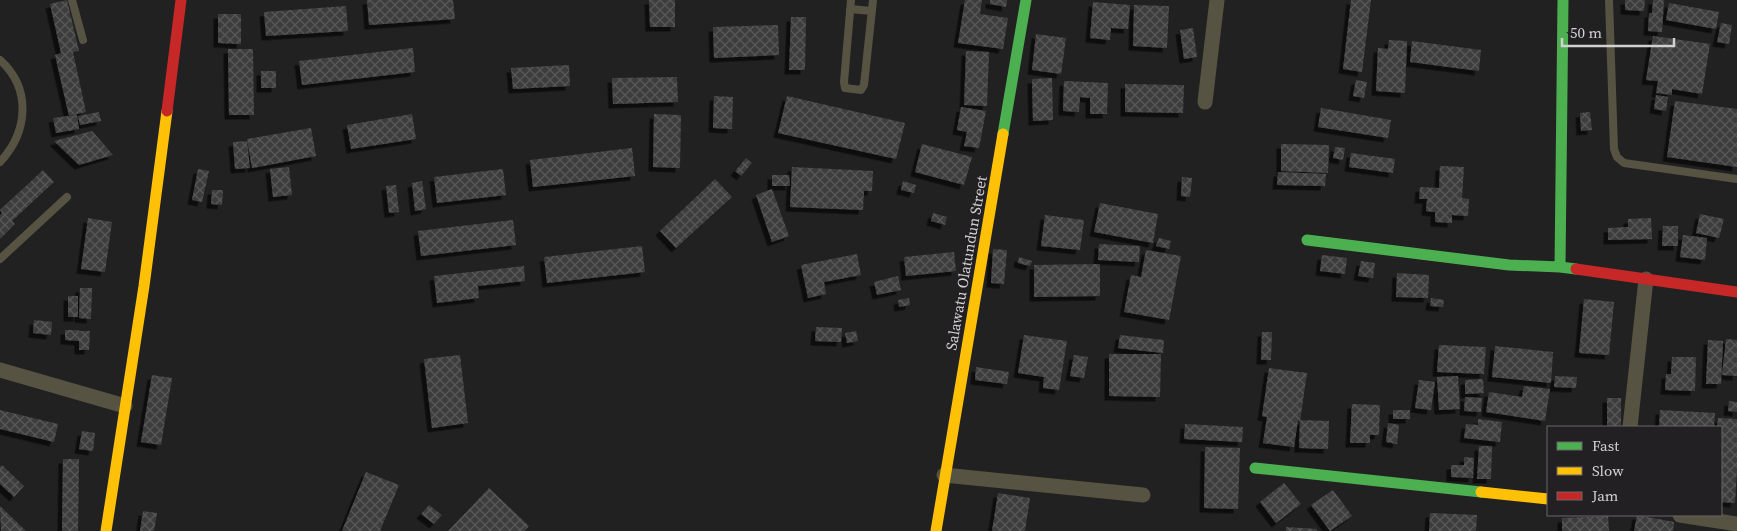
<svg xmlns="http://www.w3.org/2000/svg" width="1737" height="531" viewBox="0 0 1737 531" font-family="'Source Serif 4',serif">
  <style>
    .building { fill: url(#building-cross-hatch); filter: url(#shadow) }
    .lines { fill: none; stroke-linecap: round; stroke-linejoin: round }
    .lane { stroke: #575343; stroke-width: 8 }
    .street { stroke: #575343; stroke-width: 15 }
    .fast { stroke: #4caf50; stroke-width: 11 }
    .slow { stroke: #ffc107; stroke-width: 11 }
    .jam { stroke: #c62828; stroke-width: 11 }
    .labels { text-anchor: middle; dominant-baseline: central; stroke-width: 4.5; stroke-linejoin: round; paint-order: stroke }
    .street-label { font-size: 15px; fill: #d2d1d2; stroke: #222023 }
  </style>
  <defs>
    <pattern id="building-cross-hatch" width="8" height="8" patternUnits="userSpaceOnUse" patternTransform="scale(1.25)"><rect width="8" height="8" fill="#3e3d3e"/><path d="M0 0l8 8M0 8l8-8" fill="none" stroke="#595859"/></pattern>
    <filter id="shadow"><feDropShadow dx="-4.5" dy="4.5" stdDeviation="0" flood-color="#0009"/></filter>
  </defs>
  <rect width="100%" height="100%" fill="#222122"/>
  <path class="building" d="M67,0L79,51L73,52L86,112L69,116L55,55L61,53L50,4Z
    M367,0H453L455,19L369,25Z
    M649,0H675V27H650Z
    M965,0H982L980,14L1008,18L1003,49L958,43Z
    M990,0H1007L1006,7L990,4Z
    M1351,0H1371L1362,72L1343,69Z
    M1625,0H1645L1644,11L1625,10Z
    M1653,0H1664L1662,32L1648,31L1649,13H1652Z
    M1093,2L1130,5L1128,29L1111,28L1110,40L1090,38Z
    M1669,3L1719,12L1716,29L1666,20Z
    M1134,5L1169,6L1167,48L1133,46Z
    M346,6L348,31L266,36L264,12Z
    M218,14H241V44L218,43Z
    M791,17H806L805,70H789Z
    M1721,23L1732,25L1729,44L1717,42Z
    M778,25L779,55L714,58L713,27Z
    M1193,28L1197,57L1184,59L1180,30Z
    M1036,34L1066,38L1061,74L1032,70Z
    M1653,36L1710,44L1702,94L1672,89V95L1656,93L1658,81L1646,80Z
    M1389,40L1407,41L1405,93L1376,91L1378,48L1388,49Z
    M1412,41L1481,50L1479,71L1410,62Z
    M413,48L415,72L302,85L299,61Z
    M228,49H253L254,115H229Z
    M966,51L989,52L987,106L964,105Z
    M569,65L570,86L513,89L511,68Z
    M261,71H276V88H261Z
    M677,77L678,102L613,104L612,78Z
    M1052,78L1053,120L1033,121L1032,79Z
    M1356,80L1367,82L1364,98L1353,96Z
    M1064,81L1108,83L1107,114H1090V98L1080,97L1079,112L1063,111Z
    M1125,84L1184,85L1183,113L1125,112Z
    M1656,95L1668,97L1666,111L1654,109Z
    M714,96L733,97L732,129L713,128Z
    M787,96L905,123L896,159L778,133Z
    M1675,101L1737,109V167L1667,157Z
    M961,107L986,111L979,148L964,146L967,132L957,130Z
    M1321,108L1391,120L1388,138L1318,127Z
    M99,112L101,121L80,125L78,116Z
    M1590,112L1592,130L1581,131L1580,113Z
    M412,114L416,139L351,149L347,125Z
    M654,114L681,115L680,168L653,167Z
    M77,115L79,129L56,133L53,118Z
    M311,128L316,156L252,168L247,139Z
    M92,131L113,155L79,165L54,141Z
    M247,141L250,168L235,169L233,142Z
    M922,144L972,157L964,185L915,172Z
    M1281,144L1329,145L1328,173L1281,171Z
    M1335,147L1345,148L1343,160L1333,158Z
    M632,148L635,176L533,187L530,160Z
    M1351,153L1395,159L1393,173L1349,167Z
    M746,158L752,163L741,176L735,171Z
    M1440,166L1464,167L1462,198L1469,199L1468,216L1452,215V223L1435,222V212L1426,211L1427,199H1419L1420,187L1439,188Z
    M289,167L292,195L273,197L270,169Z
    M792,167L873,171L872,191H864L863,210L790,207Z
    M198,169L209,171L202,202L192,200Z
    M503,169L506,195L437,203L434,177Z
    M43,170L54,182L12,221L15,224L0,239V215L2,213L0,210Z
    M1278,172L1326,174L1325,186L1277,185Z
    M772,175H789L790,186H772Z
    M1182,177L1192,178L1190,197L1181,196Z
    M715,179L732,197L676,248L660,231Z
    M422,181L426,209L415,211L412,183Z
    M903,181L916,185L914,193L901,190Z
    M396,185L399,212L389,213L386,186Z
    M772,189L789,236L772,242L756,195Z
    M212,190H223L222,205L211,204Z
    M1100,203L1158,214L1153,243L1094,232Z
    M933,213L947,217L945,225L931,221Z
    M1700,214L1724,219L1719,238L1696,233Z
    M1045,215L1084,220L1080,250L1041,246Z
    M88,218L112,222L105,272L81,269Z
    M1651,218L1652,239L1608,240V228L1628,227V219Z
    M513,220L516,245L421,256L418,231Z
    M1663,226H1678V246H1662Z
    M1683,235L1707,238L1705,260L1680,257Z
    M1159,238L1171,241L1169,249L1156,246Z
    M1099,244L1140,246L1139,262L1098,260Z
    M642,246L645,272L547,283L544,257Z
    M993,249L1007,250L1004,284L991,283Z
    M1146,250L1181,256L1169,320L1124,312L1131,275L1141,277Z
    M954,252L956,271L906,276L904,257Z
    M857,254L861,275L824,282L826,294L808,298L801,265Z
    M1322,255L1347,258L1345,274L1320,271Z
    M1019,257L1032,261L1030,266L1018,263Z
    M1361,261L1375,263L1373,278L1358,276Z
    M1100,264V296L1034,297V265Z
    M524,266L525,281L478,286L479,298L437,303L434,276Z
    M1397,273L1429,275L1428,298L1396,297Z
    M898,276L901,290L877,295L874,282Z
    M80,288H92L91,319L79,318Z
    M68,296H78V317H68Z
    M909,298L910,305L899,307L898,300Z
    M1431,298L1444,300L1443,307L1430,306Z
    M1584,299L1614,302L1609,355L1579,353Z
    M34,320L52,322L51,335L33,333Z
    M816,327L842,328L841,342L815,341Z
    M65,330H79L78,337L79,331H90L89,350H79V341L65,340Z
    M856,331L858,341L847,343L845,333Z
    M1262,332H1272L1271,360H1261Z
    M1024,335L1067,341L1059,390L1043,388L1044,377L1018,373Z
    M1120,335L1164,340L1163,353L1118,348Z
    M1726,339L1737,340V376L1722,375Z
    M1708,340L1723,341L1721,384H1706Z
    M1439,345L1486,347L1484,374L1437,372Z
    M1495,346L1553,352L1551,383L1492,377Z
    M1109,354H1161L1160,397L1109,396Z
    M460,355L468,423L432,428L424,359Z
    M1074,355L1088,357L1084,378L1070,376Z
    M1672,357H1696L1695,391L1665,390L1666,374H1671Z
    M976,367L1009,372L1007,384L975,380Z
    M1269,368L1307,373L1300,421L1298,420L1294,447L1263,443L1267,417L1262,416Z
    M152,375L172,378L161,445L141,442Z
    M1458,376L1460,409L1439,410L1437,377Z
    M1555,376L1577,377L1576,388L1554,387Z
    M1483,379L1484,393L1465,394V380Z
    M1419,380L1435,382L1431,410L1415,408Z
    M1524,386L1550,389L1545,421L1486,412L1489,392L1522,397Z
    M1465,397L1482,398L1481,412L1464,411Z
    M1607,398H1621V427H1607Z
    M1729,401L1737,402V412L1728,411Z
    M1352,404L1380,405L1379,435H1370V443H1350Z
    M0,410L58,424L54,442L0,429Z
    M1393,410H1410V419H1393Z
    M1660,410L1715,413L1714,427H1659Z
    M1718,418L1737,419V470L1735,503L1721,502V427H1717Z
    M1478,419L1502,422L1500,442L1464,438L1466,424L1478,425Z
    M1300,420L1329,421L1328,449L1299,448Z
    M1388,423L1399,425L1397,444L1386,442Z
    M1185,424L1243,427L1242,442L1184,439Z
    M82,431L95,433L93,451L79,449Z
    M1479,446H1492L1491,479H1477Z
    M1205,447L1240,448L1238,509L1204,508Z
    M1464,457L1474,458L1473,478L1451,477V465H1464Z
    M63,459H79L78,531H62Z
    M2,465L24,486L14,497L0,484V467Z
    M366,472L399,485L380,531H342Z
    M1284,483L1301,504L1276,523L1260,502Z
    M489,488L529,526L525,531H448Z
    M1333,490L1352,516L1330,531L1311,505Z
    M998,493L1030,498L1025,531H992Z
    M429,505L442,515L434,524L421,514Z
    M0,506L26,531H1Z
    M143,511L157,513L154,531H140Z
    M1430,513L1477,515L1476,531H1429Z
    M1637,515L1674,522L1673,531H1634Z
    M1608,516L1609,531H1562V518Z
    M1286,527L1317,529V531H1286Z"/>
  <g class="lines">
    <path class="lane" d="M72,0L83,40
      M851,0L844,82L845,88L861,90L864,85L873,0
      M1609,0L1614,149L1617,157L1624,163L1737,179
      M850,9L872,11
      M0,60C32,89 28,132 0,162
      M0,259L67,197"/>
    <path class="street" d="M1205,102L1217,0
      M0,370L125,406
      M1630,427L1646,279
      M944,475L1143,495
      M1680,515L1737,524"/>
    <path class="fast" d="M1003,134L1026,0
      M1307,240L1509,265L1560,267L1576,269
      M1560,267L1563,0
      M1255,468L1481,492"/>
    <path class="slow" d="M1481,492L1548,499
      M106,531L144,286L167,111
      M936,531L1003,134"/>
    <path class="jam" d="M167,111L181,0
      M1576,269L1737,292"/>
  </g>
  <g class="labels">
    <g class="street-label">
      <text transform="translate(966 263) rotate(-80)">Salawatu Olatundun Street</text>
    </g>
  </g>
  <rect x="1547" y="426" width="175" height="90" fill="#222023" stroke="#686769"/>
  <rect x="1557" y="442" width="25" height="8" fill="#4caf50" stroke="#686769"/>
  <text x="1592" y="451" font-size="15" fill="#d2d1d2">Fast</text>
  <rect x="1557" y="467" width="25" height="8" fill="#ffc107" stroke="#686769"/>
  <text x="1592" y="476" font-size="15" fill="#d2d1d2">Slow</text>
  <rect x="1557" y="492" width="25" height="8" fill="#c62828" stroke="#686769"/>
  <text x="1592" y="501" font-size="15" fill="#d2d1d2">Jam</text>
  <path d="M1562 38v8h112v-8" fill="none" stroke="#d2d1d2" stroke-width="2.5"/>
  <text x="1570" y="38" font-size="15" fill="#d2d1d2" stroke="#222023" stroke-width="4" paint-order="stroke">50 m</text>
</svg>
